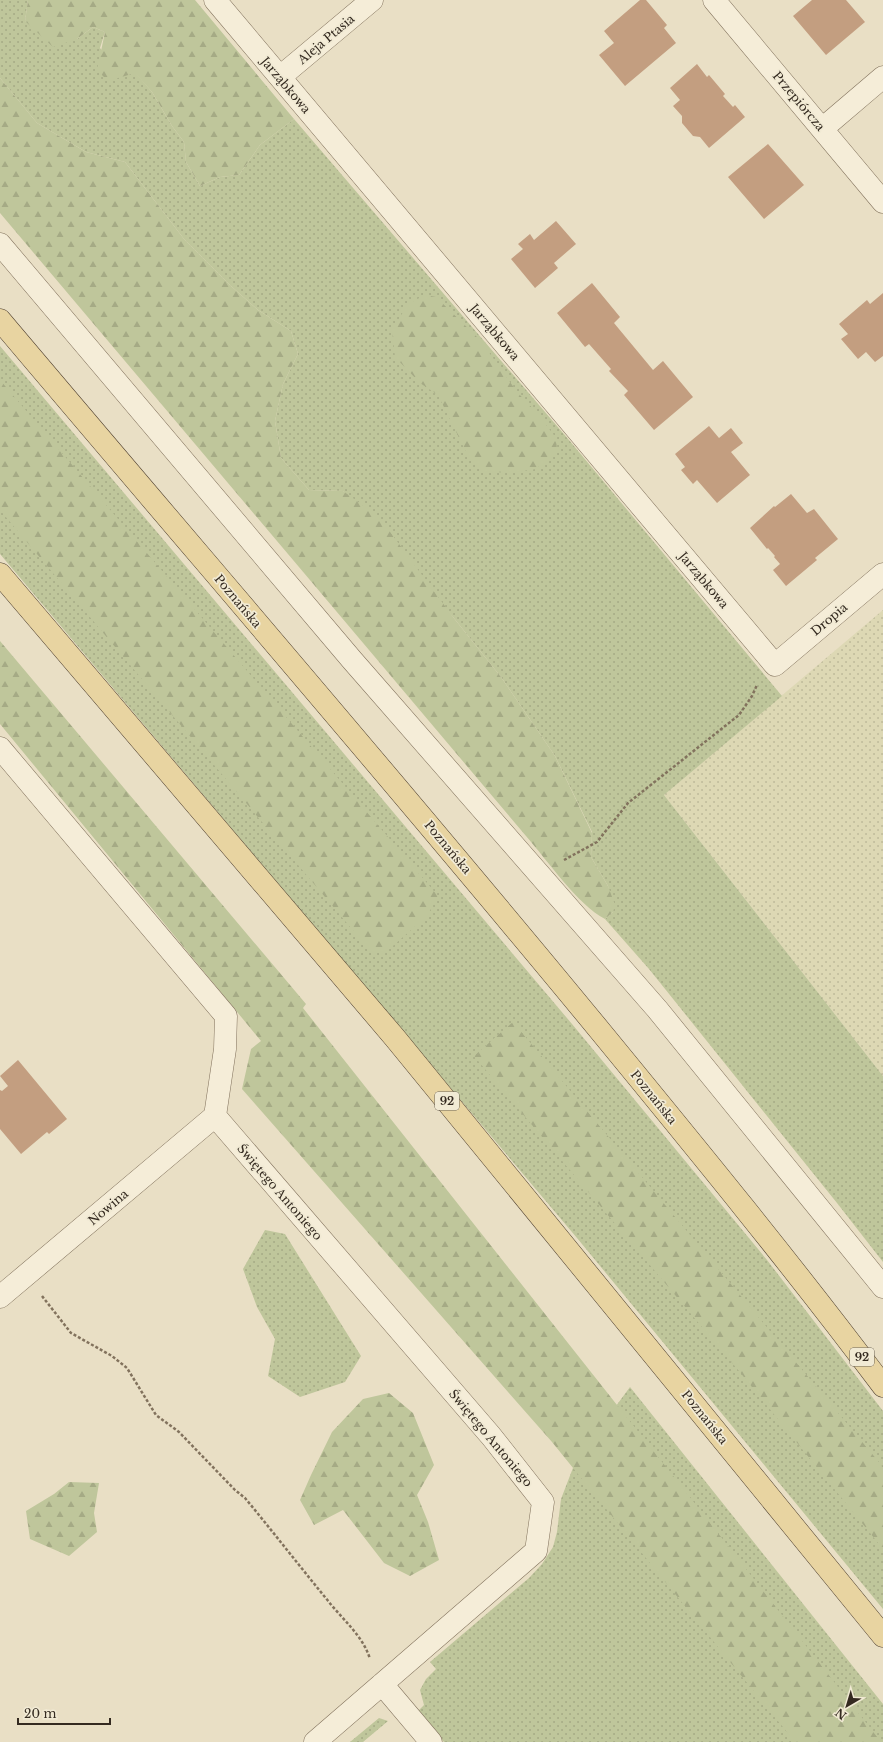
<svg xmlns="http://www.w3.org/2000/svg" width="883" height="1742" viewBox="0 0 883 1742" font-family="'Libre Baskerville',serif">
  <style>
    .farmland { fill: url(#farmland-dots) }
    .grass { fill: url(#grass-dots) }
    .forest { fill: url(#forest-firs) }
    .building { fill: #c39e80 }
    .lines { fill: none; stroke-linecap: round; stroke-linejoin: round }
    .minor-casing { stroke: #82725d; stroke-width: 23 }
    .major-casing { stroke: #504131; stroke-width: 23 }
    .path { stroke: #82725d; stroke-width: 2.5; stroke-dasharray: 3 2; stroke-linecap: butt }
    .minor { stroke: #f5edd8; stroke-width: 22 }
    .major { stroke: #e8d4a1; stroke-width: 22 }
    .labels { text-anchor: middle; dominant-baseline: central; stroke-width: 3.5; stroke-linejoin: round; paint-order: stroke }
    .shield { fill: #f1ead4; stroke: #6d6456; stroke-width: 1 }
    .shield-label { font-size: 11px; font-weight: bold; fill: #342a20 }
    .street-label { font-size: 12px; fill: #342a20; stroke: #f1ead4 }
  </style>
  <defs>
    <pattern id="farmland-dots" width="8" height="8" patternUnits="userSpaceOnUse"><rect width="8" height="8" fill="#ddd8b4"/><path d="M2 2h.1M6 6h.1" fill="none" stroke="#beba9a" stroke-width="1.8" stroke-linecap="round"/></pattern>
    <pattern id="grass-dots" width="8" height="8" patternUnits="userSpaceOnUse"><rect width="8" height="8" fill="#bfc69b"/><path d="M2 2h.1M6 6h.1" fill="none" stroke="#a5aa85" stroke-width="1.8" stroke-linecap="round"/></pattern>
    <pattern id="forest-firs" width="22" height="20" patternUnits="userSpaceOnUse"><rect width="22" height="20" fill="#bfc69b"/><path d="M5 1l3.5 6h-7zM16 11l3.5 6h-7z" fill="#a5aa85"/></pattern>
  </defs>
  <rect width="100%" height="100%" fill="#e9dfc5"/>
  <path class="farmland" d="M883,610V1076L664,795Z"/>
  <path class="grass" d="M0,0H28L25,21L77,39L93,27L105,32L100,48L124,75L135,72L152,92L172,126L184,142L186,162L200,186L220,177L239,175L260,145L294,119L569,440L782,696L664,795L883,1076V1262L837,1203L649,969L605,919L613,912L608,886L591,857L592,832L555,756L501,677L453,617L343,491L309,490L281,458L275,421L283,384L298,354L291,331L258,310L231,286L184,239L125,162L86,152L37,123L0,78Z
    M0,346L572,1024L767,1260L883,1411V1609L577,1238L0,554Z
    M265,1230L285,1234L361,1356L345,1382L300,1397L268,1376L275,1339L257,1307L243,1269Z
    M630,1387L883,1704V1742H444L418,1711L424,1705L420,1690L426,1679L436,1669L430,1662L529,1578L542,1564L553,1547L557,1532L561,1499L576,1460Z
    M379,1718L388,1721L363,1742H350Z"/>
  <path class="forest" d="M28,0H195L294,119L260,145L239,175L220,177L200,186L186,162L184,142L172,126L152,92L135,73L108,81L97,70L105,32L93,27L77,39L53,47L25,21Z
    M0,78L37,123L86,152L125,162L184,239L231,286L258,310L291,331L298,354L283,384L275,421L281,458L309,490L343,491L379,517L453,617L501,677L555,756L592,833L591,857L608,886L615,905L613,912L605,919C578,905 547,860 526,836L0,213Z
    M425,295L436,297L481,341L517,392L538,414L556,438L557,451L536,469L508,473L484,471L468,456L438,395L420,383L395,357L392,330L408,304Z
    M0,380L438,896L427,916L387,951L372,953L0,510Z
    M0,641L306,1004L303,1008L689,1496L881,1742H795L552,1442L242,1089L251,1049L261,1041L0,724Z
    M513,1022L883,1467V1549L739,1371L474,1056Z
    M389,1393L413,1413L434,1465L417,1495L428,1522L439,1560L410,1576L384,1563L343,1510L314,1525L300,1500L311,1475L332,1432L363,1399Z
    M69,1482L99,1483L94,1513L97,1532L69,1556L30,1539L26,1511L54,1494Z"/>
  <path class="building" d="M640,0H646L667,25L664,28L676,43L625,86L599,55L614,43L604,31Z
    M812,0H846L865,22L826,55L793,16Z
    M697,64L707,77L709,75L725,94L723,96L733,107L735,105L745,117L709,148L700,137L693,136L682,123V116L673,106L680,100L670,88Z
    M768,144L804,185L764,219L728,177Z
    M556,221L576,244L554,263L558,268L535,288L511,259L523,249L518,244L530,234L534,240Z
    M592,283L620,317L614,323L653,370L663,361L693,397L654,430L624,395L628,391L609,371L611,369L589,344L585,347L557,313Z
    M883,293V356L875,362L866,352L858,359L841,339L848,334L839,324L867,300L870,304Z
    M709,426L719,438L731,428L743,443L731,452L750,475L717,503L697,480L693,484L681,470L685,467L675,454Z
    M791,494L807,513L814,509L838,539L815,558L817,560L786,586L773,570L780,564L774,557L775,556L768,548L767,549L750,528L774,506L775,507Z
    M18,1060L67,1119L49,1134L47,1132L21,1154L0,1129V1090L2,1091L8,1086L0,1076Z"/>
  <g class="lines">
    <defs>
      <path id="minor" d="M215,0L775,665L883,574
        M714,0L883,202
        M280,77L372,0
        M822,129L883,77
        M0,244L352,660L657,1009L883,1287
        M0,748L226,1016L225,1049L215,1116
        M215,1116L491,1436L543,1502L536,1551L315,1742
        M0,1297L215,1116
        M382,1684L431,1742"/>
      <path id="major" d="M0,320C200,557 404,792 601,1032C697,1149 792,1265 883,1386
        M0,574L395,1038L883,1636"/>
    </defs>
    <use href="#minor" class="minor-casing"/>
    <use href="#major" class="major-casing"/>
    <path class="path" d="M564,860L597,842L628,803L739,715L752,696L757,685
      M42,1296L71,1333L112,1356L127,1368L156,1415L179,1432L235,1490L245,1498C274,1533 301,1568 329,1602C344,1621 363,1636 370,1659"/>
    <use href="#minor" class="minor"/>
    <use href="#major" class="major"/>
  </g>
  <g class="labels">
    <g class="shield">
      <rect x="435" y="1092" width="24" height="18" rx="3"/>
      <rect x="850" y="1348" width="24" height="18" rx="3"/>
    </g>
    <g class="shield-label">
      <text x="447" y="1101">92</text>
      <text x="862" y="1357">92</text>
    </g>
    <g class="street-label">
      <text transform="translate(326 39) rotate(-40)">Aleja Ptasia</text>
      <text transform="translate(286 85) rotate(50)">Jarząbkowa</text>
      <text transform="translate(799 101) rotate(50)">Przepiórcza</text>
      <text transform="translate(495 332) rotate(50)">Jarząbkowa</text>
      <text transform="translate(704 580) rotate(50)">Jarząbkowa</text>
      <text transform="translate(238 601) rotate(50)">Poznańska</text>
      <text transform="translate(829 619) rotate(-40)">Dropia</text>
      <text transform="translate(448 847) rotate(50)">Poznańska</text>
      <text transform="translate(654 1097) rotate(51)">Poznańska</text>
      <text transform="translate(280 1192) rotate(49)">Świętego Antoniego</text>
      <text transform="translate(108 1207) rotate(-40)">Nowina</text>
      <text transform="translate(705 1417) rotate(51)">Poznańska</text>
      <text transform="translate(491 1438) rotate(50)">Świętego Antoniego</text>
    </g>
  </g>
  <g transform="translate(847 1706) rotate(218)" stroke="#f1ead4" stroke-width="3" paint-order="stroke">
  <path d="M0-3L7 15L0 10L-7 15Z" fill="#342a20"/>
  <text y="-6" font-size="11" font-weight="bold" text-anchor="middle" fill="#342a20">N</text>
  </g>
  <path d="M18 1718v6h92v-6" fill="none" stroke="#342a20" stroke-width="2"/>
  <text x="24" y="1718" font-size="12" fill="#342a20" stroke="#f1ead4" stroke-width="3" paint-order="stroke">20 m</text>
</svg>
